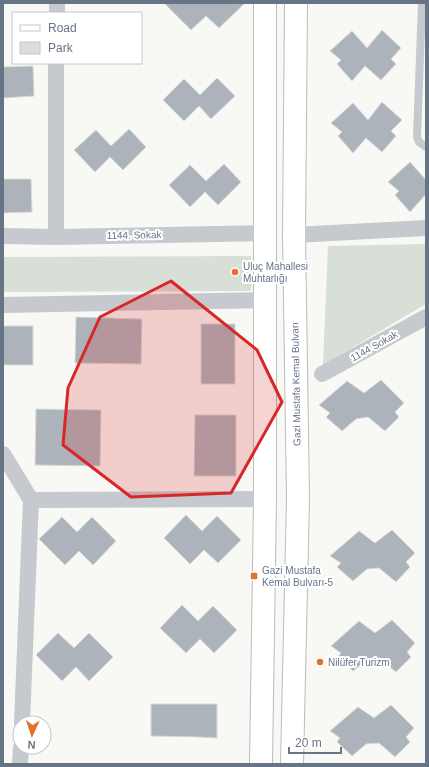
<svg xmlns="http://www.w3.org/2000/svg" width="429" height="767" viewBox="0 0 429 767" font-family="Arial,sans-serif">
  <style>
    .green { fill: #d8dfd6 }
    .building { fill: #acb3ba; stroke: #d9dad8 }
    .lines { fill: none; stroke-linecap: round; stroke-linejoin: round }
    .primary-casing { stroke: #b9bcc1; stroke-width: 24 }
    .service { stroke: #c6c9cd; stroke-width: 8 }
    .minor { stroke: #c6c9cd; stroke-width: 16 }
    .primary { stroke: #fff; stroke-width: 22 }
    .marked { fill: #d62828; fill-opacity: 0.2; stroke: #d62828; stroke-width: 3; stroke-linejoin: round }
    .poi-dot { fill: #e2712c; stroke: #fff; stroke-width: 1.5 }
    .labels { text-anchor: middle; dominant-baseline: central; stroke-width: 4; stroke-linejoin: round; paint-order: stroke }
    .street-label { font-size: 10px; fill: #677486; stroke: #fff }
    .poi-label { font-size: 10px; fill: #677486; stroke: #fff; text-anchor: start }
  </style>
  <rect width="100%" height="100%" fill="#f8f8f5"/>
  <path class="green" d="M426,244V304L323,365L328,246Z
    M251,256V291L3,292V257Z"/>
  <path class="building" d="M164,3H245L219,28L206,16L191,30Z
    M382,30L401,48L391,59L396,64L381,80L365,66L352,81L337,64L341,60L330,51L352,31L367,48Z
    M33,66L34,96L3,98V67Z
    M217,78L235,96L211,119L199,106L184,121L163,100L184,79L200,95Z
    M382,102L402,120L391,131L396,136L382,152L366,138L353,153L338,136L342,132L331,123L353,103L368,120Z
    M129,129L146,147L123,170L110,157L95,172L74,150L96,130L111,146Z
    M410,162L426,180V194L410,212L395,195L399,191L388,182Z
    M224,164L241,182L218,205L205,192L190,207L169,185L190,165L206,181Z
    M3,179H31L32,212L3,213Z
    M76,317L142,319L141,364L75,363Z
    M201,324H235V384H201Z
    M3,326H33V365H3Z
    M381,380L404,403L395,412L399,417L385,431L368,417L356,419L342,431L326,417L330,413L319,405L347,381L364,393Z
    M36,409L101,410L100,466L35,465Z
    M195,415H236V476H194Z
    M186,515L202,531L217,516L241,540L218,563L204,550L190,564L164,538Z
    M62,517L77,532L92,517L116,541L93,565L79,551L65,565L39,539Z
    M392,530L415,553L406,562L410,567L396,582L379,568L367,569L353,581L337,567L341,563L330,556L359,531L375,543Z
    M182,605L198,621L213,606L237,630L214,653L200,639L186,653L160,628Z
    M392,620L415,643L407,652L411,657L396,672L379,658L368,659L353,671L338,657L341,653L331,646L359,621L375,633Z
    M58,633L74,648L89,633L113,657L89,681L76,667L62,681L36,655Z
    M151,704H217V738L198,737L151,736Z
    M391,705L414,728L406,737L410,742L395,757L379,743L366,744L352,756L337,742L340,738L330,731L358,707L374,718Z"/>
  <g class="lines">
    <defs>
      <path id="primary" d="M261,764L265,499V3
        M292,764L298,498L294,235L296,3"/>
    </defs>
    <use href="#primary" class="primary-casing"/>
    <path class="service" d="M422,3L417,137L419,142L426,147"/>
    <path class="minor" d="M57,13V3
      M294,235L426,228
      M3,236L56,237L266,233
      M56,237V63
      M3,305L266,300
      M322,374L426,317
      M3,454L31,500L265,499
      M22,723L31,500
      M20,764L21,747"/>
    <use href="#primary" class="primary"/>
  </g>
  <path class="marked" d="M171,281L257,350L282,402L231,493L131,497L63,445L68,388L100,317Z"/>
  <g class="poi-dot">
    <circle cx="235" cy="272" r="4"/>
    <rect x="250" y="572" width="8" height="8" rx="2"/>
    <circle cx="320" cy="662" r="4"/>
  </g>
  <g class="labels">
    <g class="street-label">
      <text transform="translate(134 235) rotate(-1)">1144. Sokak</text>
      <text transform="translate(374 346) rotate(-29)">1144 Sokak</text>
      <text transform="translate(296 384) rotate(-91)">Gazi Mustafa Kemal Bulvarı</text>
    </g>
    <g class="poi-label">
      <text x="243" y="266">Uluç Mahallesi<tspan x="243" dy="12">Muhtarlığı</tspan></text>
      <text x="262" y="570">Gazi Mustafa<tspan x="262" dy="12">Kemal Bulvarı-5</tspan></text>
      <text x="328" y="662">Nilüfer Turizm</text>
    </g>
  </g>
  <rect width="429" height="767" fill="none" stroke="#677486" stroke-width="8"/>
  <rect x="12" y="12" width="130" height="52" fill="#ffffff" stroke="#c2c7cf"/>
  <rect x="20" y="25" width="20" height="6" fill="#ffffff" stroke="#c2c7cf"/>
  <text x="48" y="32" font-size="12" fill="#677486">Road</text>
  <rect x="20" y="42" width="20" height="12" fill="#d8dfd6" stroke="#c2c7cf"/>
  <text x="48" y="52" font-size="12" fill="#677486">Park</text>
  <g transform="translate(32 735) rotate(183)"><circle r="19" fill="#ffffff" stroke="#c2c7cf"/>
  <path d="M0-3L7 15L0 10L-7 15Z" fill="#e2712c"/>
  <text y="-6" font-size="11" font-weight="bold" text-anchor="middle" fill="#677486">N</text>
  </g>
  <path d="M289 747v6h52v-6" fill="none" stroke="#677486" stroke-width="2"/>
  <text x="295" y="747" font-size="12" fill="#677486" stroke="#ffffff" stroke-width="3" paint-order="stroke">20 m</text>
</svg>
